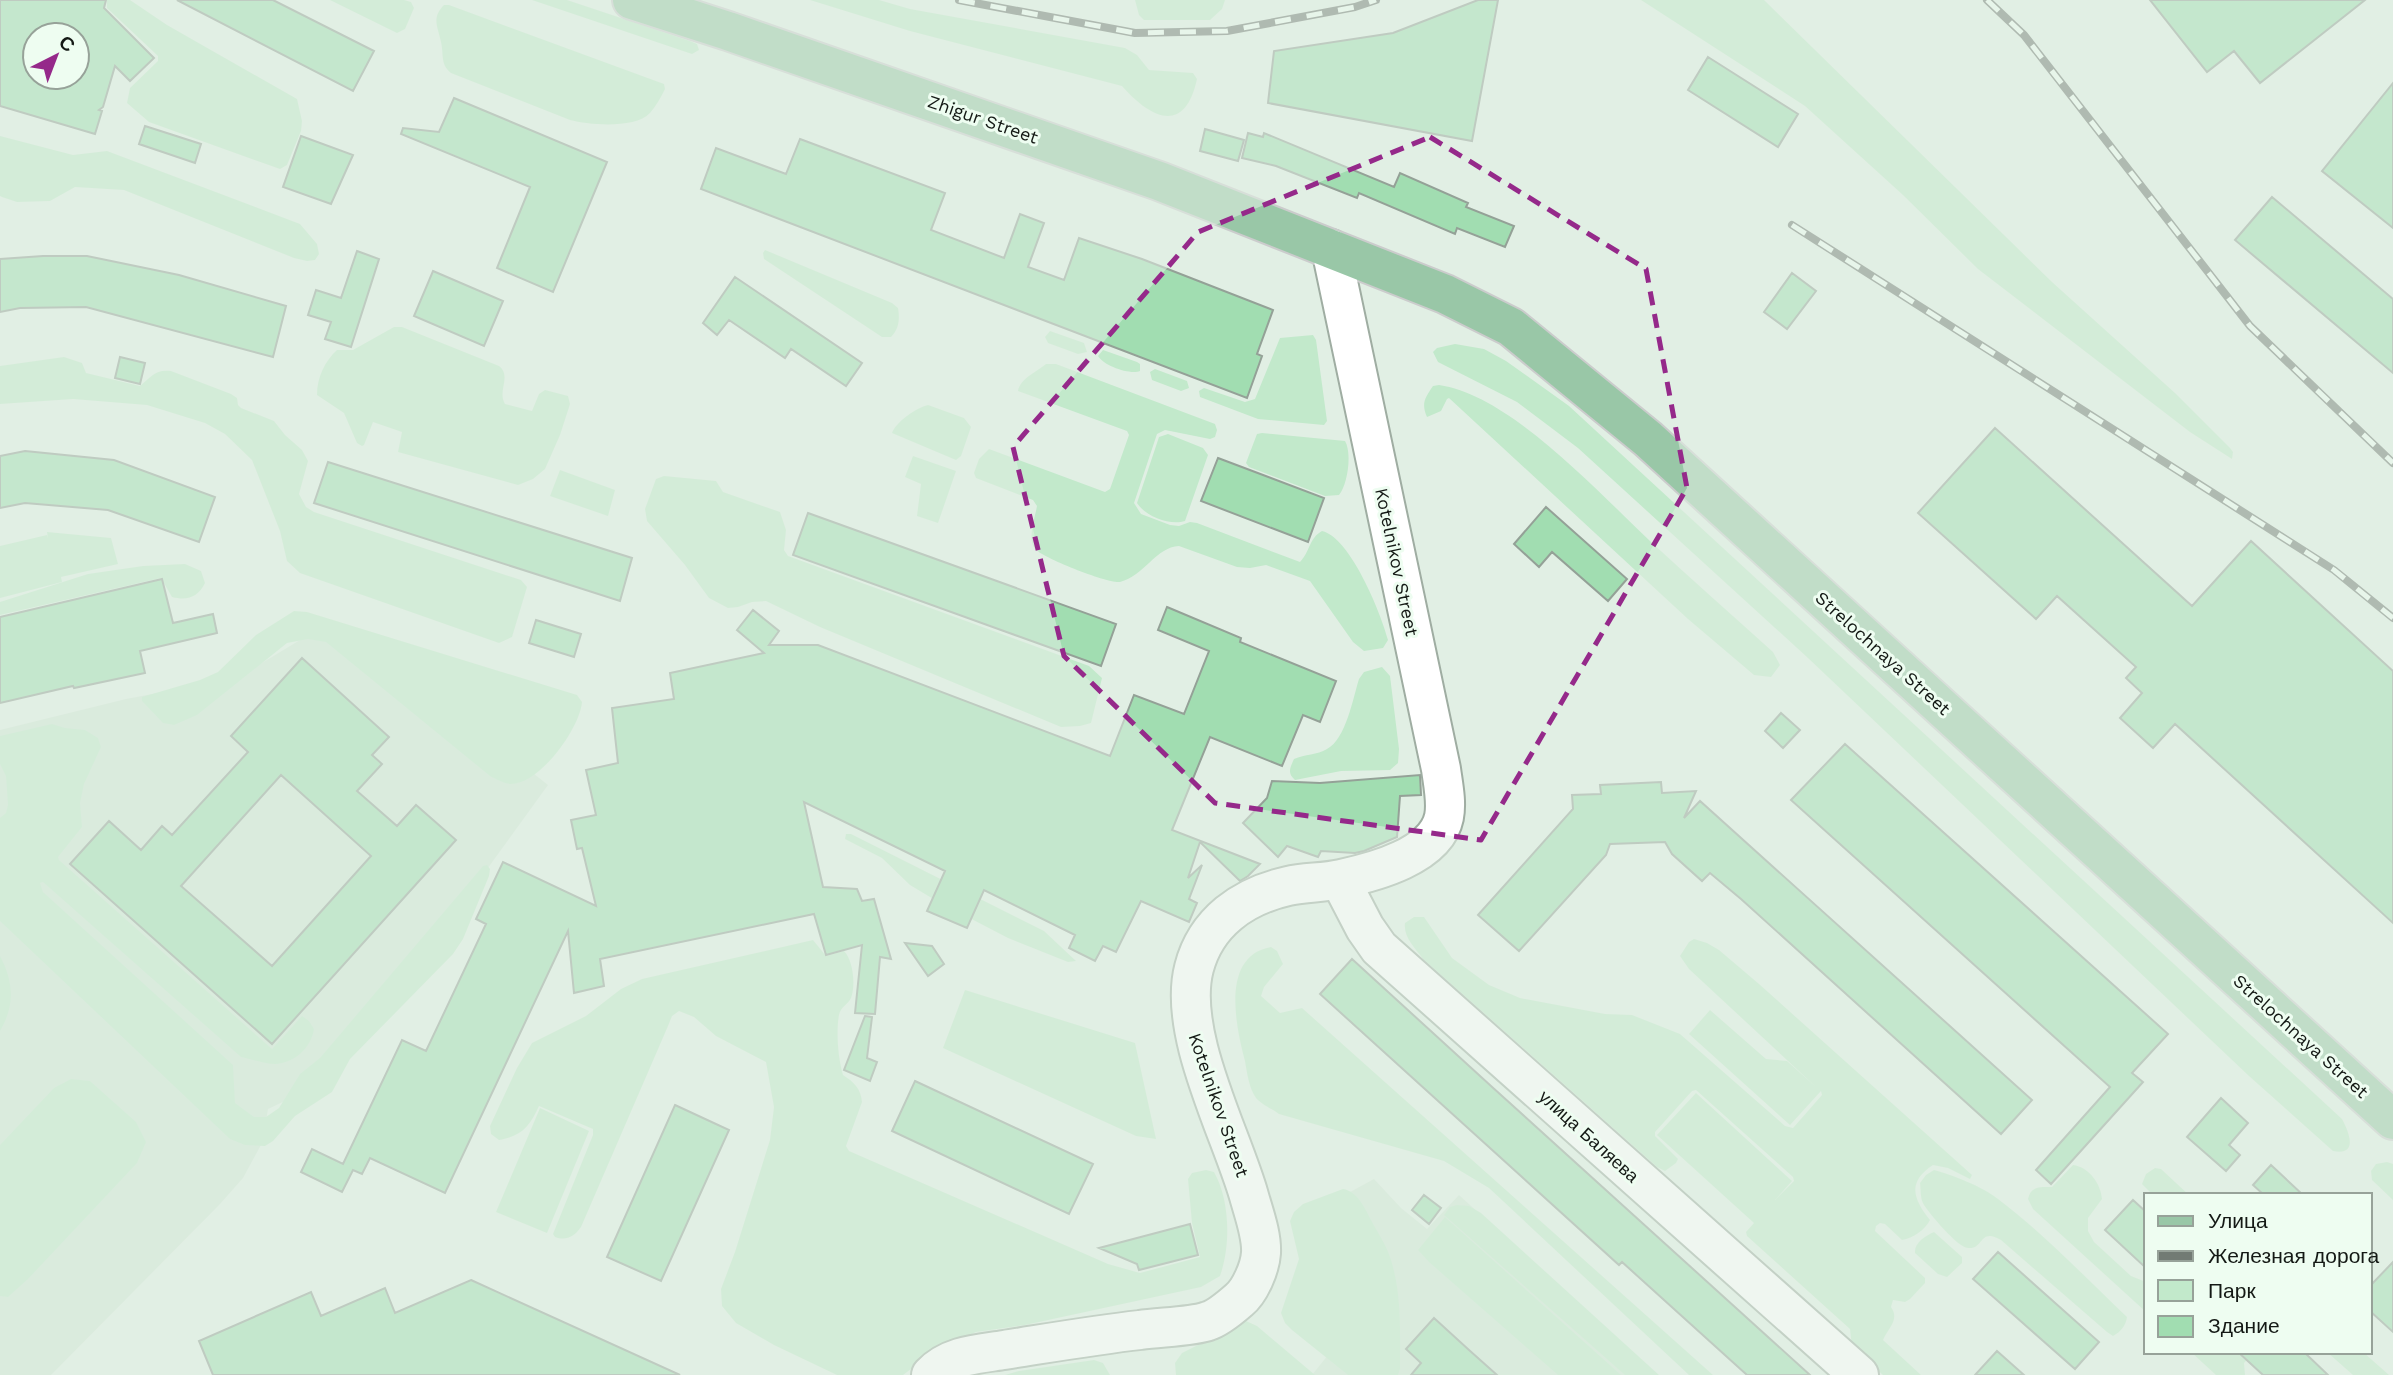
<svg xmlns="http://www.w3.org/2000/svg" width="2393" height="1375" viewBox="0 0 2393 1375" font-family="'Work Sans',sans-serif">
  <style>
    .built { fill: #d1e6d6 }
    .green { fill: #c2e9cb }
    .building { fill: #a1ddb1; stroke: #94a197; stroke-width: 2; fill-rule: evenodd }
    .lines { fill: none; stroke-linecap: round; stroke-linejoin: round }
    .minor-casing { stroke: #9fada2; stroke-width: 42 }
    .major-casing { stroke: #cbcccc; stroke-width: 42 }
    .minor { stroke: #fff; stroke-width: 38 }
    .major { stroke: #99c7a7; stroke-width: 38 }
    .rail-casing { stroke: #727b74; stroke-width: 8 }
    .rail { stroke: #eefdf1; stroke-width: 5; stroke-dasharray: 16; stroke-linecap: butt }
    .marked { fill: none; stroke: #95298a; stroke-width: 5; stroke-dasharray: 14 9; stroke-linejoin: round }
    .labels { text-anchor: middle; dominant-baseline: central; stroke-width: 6; stroke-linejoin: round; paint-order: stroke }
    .street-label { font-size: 18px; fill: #141915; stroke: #eefdf1 }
  </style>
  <rect width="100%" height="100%" fill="#e1efe4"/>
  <path class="built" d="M310,634L329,641L529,770L548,785L485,872L289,1099L268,1109L262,1143L243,1178L220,1204L51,1375H0V730L126,699L237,678Z
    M1374,1179L1401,1208L1427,1229L1459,1195L1657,1375H1312L1332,1350L1328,1204Z"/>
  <path class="green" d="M107,0H130L167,25L297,99L302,121L301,131L287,165L280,169L149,122L127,103L130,88L158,61V56L107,8Z
    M330,0H404L411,2L414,8L405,29L397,33Z
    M532,0H567L690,41L697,44L699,50L692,54Z
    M810,0H879L910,9L1125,48L1137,55L1149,70L1193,73L1197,79C1185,135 1151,119 1122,86L910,31Z
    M1135,0H1225L1222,9L1210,20H1144L1139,15Z
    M1641,0H1764L2052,282L2175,393L2230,448L2233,452L2232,459L2190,432L1978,269L1903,195L1805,106Z
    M444,5H449L664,84L665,89C661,97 656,106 650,113C635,129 589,125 570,120L451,73C440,64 444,55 441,42C438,27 431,18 444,5Z
    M0,136L73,155L107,151L300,224L317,244L319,254L315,260L307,261L294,258L124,190L75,187L50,201L17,202L2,197L0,196Z
    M765,250L892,303L898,308C900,319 899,329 891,337H882L764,259L763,253Z
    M394,327H402L499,366C512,376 497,391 505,404L532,411L539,394L545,390L568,396L570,404L560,435L545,469L533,479L518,485L398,452L402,432L373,422L364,445L362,446L357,443L344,413L317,395C317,377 325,361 337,350H353Z
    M1050,331L1084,343L1087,352L1078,354L1048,343L1045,337Z
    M1313,335L1316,340L1327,421L1324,425L1258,419L1200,397L1199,391L1204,388L1245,402L1255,399L1280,338Z
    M1455,344L1484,349L1506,361L1569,406L2342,1119C2349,1132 2359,1156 2333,1151L2249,1076L1808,658L1578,448L1517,402L1438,362L1433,352L1437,348Z
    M1103,350L1137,362L1140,364V371C1130,375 1104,366 1098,356Z
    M64,357L82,363L86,373L140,386C151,377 155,369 171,371L231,394L237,398L238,405L241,408L274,421L285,435L302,450L308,461L299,494L306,507L314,512L521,580L527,587L512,637L499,643L300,573L287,561L280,531L252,460L225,434L205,423L147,405L73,399L0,404V366Z
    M1046,364H1056L1215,424L1217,430L1215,437L1210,439L1165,430L1157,434L1134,503L1141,514L1170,525L1179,526L1190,522L1197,523L1300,562C1310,552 1309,538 1322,531C1350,537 1381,613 1388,640L1383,648L1364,651L1353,642L1310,581L1266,565L1250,568L1237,567L1179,546C1156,547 1144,576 1120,582C1109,584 1043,558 1035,549C1027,538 1035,518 1037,506L1033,500L976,478L974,473L979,459L989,449L1105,492L1110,489L1129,435L1127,431L1018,391C1020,379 1036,372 1046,364Z
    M1155,369L1187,381L1189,388L1181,391L1152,380L1150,372Z
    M1439,385C1510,395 1598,492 1650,541C1690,578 1732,615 1773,652L1780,665L1771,677L1754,675L1688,619L1449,398L1447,399L1441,411L1427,417C1421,403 1425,398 1433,386Z
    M928,405L964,418L971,427L961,456L956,460L892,433C896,422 916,408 928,405Z
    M1262,433L1345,441C1352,453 1348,484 1339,495L1325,496L1249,467L1246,463L1257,434Z
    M1168,434L1203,448L1208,455L1185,521C1170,526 1145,516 1137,503L1159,437Z
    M913,456L956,471L938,523L917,516L921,484L905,477Z
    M560,470L615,490L608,516L550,496Z
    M664,476L716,481L723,492L780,512L786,530L784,550L788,556L1089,666L1102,678L1091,723L1080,726L1061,727L820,627L766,601L752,602L738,607L728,608L709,598L685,565L647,521L645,509L656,479Z
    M47,532L111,538L118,564L61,577L62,582L0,598V546L47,535L48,538Z
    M185,564L201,571L205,583C198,597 188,601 172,597L161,578L0,615V602L88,574L143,566Z
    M294,611L307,612L577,695L582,702C580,728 540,784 511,784C505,784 496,779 490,776L326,642L308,639L287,643L197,715L174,725L163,723L142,701V697L200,680L218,672L256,635Z
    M1382,667L1390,676L1399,749L1398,763L1390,770L1341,771L1295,780C1287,773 1290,768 1294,759C1305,754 1317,755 1327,749C1346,739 1353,698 1359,679L1364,672Z
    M52,724L65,728L85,730L98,738L101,747L84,784L80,803L82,827L58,857L59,860L272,1049L302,1016L309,1021L314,1029C311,1048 295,1063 275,1064C264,1064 251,1059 241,1057L43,882L40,883L43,892L233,1065L235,1103L254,1117H266L279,1108L300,1074L320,1058L483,866L487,865L490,869L489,876L463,939L453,954L350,1059L332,1092L295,1116L273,1141L265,1146L245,1145L230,1139L0,921V818L6,813L8,805L6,776L0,764V736Z
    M846,834H851L1044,931L1076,961L1068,962L1008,938L935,900L910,885L882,858L845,839Z
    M1414,917H1424L1452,958L1489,985L1520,998L1605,1014L1632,1015L1680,1034L1785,1126L1793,1128L1822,1095L1821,1091L1790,1125L1689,1034L1710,1010L1766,1059L1787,1061L1816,1087L1689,969L1680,956L1689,942L1694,939L1707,943L1719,950L1759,984L1972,1175L1970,1179L1948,1168L1933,1165C1907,1182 1913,1199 1930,1220C1925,1230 1913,1238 1902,1240L1885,1224L1880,1223L1876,1226L1875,1231L1925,1278V1283L1910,1299L1905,1302L1893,1300L1891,1307C1900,1320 1888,1328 1883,1340L1921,1375H1883L1852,1347L1850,1329L1747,1236L1746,1232L1754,1223L1657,1135L1696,1093L1792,1181L1775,1200L1794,1181L1793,1177L1696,1090L1692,1091L1655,1132V1136L1678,1159L1676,1163L1665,1171L1657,1167L1423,959C1415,948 1403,937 1405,923Z
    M813,940L826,956L844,951C853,960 856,985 851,998C848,1005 841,1006 839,1015C836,1032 838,1058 843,1075C854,1082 861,1089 862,1102L846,1146L849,1151L1108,1264L1140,1273L1200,1257L1192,1223L1188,1179L1192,1173L1206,1170L1214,1172C1230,1200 1231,1245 1220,1276L1201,1287L1025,1325L976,1332L931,1354L903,1375H837L774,1345L736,1323L722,1306L721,1289L735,1252L770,1140L774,1107L766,1062L716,1036L694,1017L679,1011L672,1016L668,1026L581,1227C574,1237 566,1241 555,1237L553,1234L593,1135V1129L539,1106C530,1126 522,1136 499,1140L491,1134L490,1126L517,1068L532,1043L586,1016L621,989L642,979Z
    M1271,947L1277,951L1283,964L1264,987L1261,996L1280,1013L1302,1008L1713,1375H1689L1489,1188L1444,1161L1279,1114C1272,1109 1261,1104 1256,1098C1249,1088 1247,1073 1245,1061C1236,1027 1220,956 1271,947Z
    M0,956C14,982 15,1006 0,1031Z
    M965,990L1135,1043L1156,1139L1136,1136L943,1048Z
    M71,1079L90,1081L136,1122L146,1142L137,1163L28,1279L8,1297L0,1296V1145L54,1088Z
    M540,1108L589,1131L547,1233L496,1212Z
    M2387,1162L2393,1164V1200L2372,1180L2371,1171L2376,1164Z
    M2073,1165C2089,1167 2101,1184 2102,1199L2088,1218V1231L2094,1242L2131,1276L2146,1282V1312L2033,1209L2028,1199C2031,1186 2040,1187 2052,1187Z
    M2155,1168L2161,1169L2189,1195H2153L2142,1184L2146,1174Z
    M1934,1170C1953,1175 1983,1187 1998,1199C2042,1232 2087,1279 2127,1317C2126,1325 2121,1332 2113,1336L2107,1332L2001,1240C1979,1227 1984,1250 1968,1248C1957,1247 1930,1214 1924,1205C1920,1199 1921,1190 1920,1183L1926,1175Z
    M1343,1189C1357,1191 1365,1208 1371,1220C1378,1233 1387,1246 1391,1260C1402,1295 1400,1333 1400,1369L1398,1375H1348L1292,1330L1285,1323L1281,1313L1299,1259L1290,1221L1294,1212L1303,1204Z
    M1457,1205L1469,1206L1481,1213L1659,1375H1625L1444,1215L1450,1207Z
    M1445,1217L1621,1375H1558L1429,1262L1418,1250Z
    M1934,1232L1962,1257V1263L1947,1277L1938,1274L1915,1253C1914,1243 1925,1236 1934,1232Z
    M1246,1321L1257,1326L1315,1375H1176L1175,1363L1182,1353Z
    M2191,1352H2254L2244,1363L2245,1375H2216Z
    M2327,1352H2363L2389,1375H2353Z
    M1094,1360L1103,1363L1110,1375H1005L1019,1371Z"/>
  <path class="building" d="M0,0H106L104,8L154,58L130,81L115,66L103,107L99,110L102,111L95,134L0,106ZM35,35H77V77H35Z
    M177,0H273L374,51L353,91Z
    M1478,0H1498L1472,141L1268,103L1274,51L1393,33Z
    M2150,0H2365L2260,83L2234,51L2207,72Z
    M1708,57L1798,114L1778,147L1688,90Z
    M2393,83V228L2322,171Z
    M454,98L607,162L553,292L497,268L530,187L401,134L403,128L439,132Z
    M145,126L201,144L195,163L139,144Z
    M1205,129L1244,140L1238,161L1200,151Z
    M1248,133L1263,137L1264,133L1394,187L1400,173L1468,203L1466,207L1514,226L1505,247L1457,228L1455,234L1359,193L1357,198L1276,166L1242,158Z
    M301,136L353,155L331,204L283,187Z
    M800,139L945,193L931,230L1004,258L1020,214L1044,223L1028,267L1064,280L1079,238L1142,259L1273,310L1257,354L1262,356L1247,398L701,189L716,148L786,174Z
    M2272,197L2393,299V373L2235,240Z
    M357,251L379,259L351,347L325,339L331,322L308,315L316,290L341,298Z
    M43,256H87L179,275L286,306L273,357L86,307L20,308L0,312V259Z
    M433,271L503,301L484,346L414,316Z
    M1792,273L1816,291L1787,329L1764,312Z
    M735,277L862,363L846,386L791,349L785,358L729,320L717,335L703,323Z
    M120,357L145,363L140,384L115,378Z
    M1995,428L2192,606L2251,541L2393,671V923L2175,724L2153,748L2120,718L2142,693L2126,678L2136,667L2057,596L2036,619L1918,513Z
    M25,451L114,460L215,497L199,542L108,510L25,503L0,508V456Z
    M1218,458L1324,498L1308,542L1201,501Z
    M328,462L632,558L620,601L314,503Z
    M1546,507L1627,579L1608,601L1552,552L1539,567L1514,544Z
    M808,513L1116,624L1101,666L793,555Z
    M162,579L173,623L213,614L217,633L140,651L145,673L74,688L73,686L0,703V617Z
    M1167,607L1241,638L1240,642L1336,681L1320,722L1303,715L1282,766L1210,737L1172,830L1260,864L1248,876L1240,881L1200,842L1188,878L1202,865L1189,899L1197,903L1189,922L1141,901L1116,952L1103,946L1095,961L1069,948L1075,935L984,890L967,928L927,911L945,871L804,802L823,887L857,889L862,901L874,899L891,959L880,957L875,1014L855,1013L862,945L826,955L814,914L600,959L604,986L574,993L568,931L445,1193L370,1158L362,1174L353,1170L342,1192L301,1172L312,1149L343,1164L402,1040L426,1051L486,924L476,919L503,862L596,906L582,848L577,849L571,820L596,815L586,770L618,763L612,708L674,699L670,673L764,653L737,630L753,610L779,631L769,645H818L1110,756L1134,695L1184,714L1209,651L1158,630Z
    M536,620L581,634L574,657L529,643Z
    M302,658L389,737L372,755L382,764L357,791L397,826L416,805L456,840L272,1044L70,864L109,821L141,850L162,826L172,835L248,752L231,736ZM281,775L371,856L272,966L181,886Z
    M1781,713L1800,730L1783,748L1765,731Z
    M1845,744L2168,1034L2132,1073L2143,1082L2051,1184L2036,1170L2110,1087L1791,800Z
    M1420,775L1421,795L1400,796L1397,837L1364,851L1355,853L1321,851L1318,857L1287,846L1278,857L1243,823L1267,798L1272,781L1320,783Z
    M1661,782L1662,793L1696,791L1684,818L1700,801L2032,1100L2001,1134L1741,899L1710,873L1702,881L1672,854L1665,842L1610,844L1606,855L1519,951L1478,915L1573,809L1572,795L1601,794L1600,785Z
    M905,943L932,946L944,964L928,976Z
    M1352,959L1491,1086L1810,1375H1747L1622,1262L1619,1265L1320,994Z
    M865,1016L872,1017L867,1058L877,1062L870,1081L844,1070Z
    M915,1081L1093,1164L1069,1214L892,1131Z
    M2221,1098L2248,1123L2229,1145L2240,1155L2226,1171L2187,1137Z
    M675,1105L729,1130L661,1281L607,1257Z
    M2271,1165L2303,1195H2264L2253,1185Z
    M1424,1195L1441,1208L1429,1224L1412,1210Z
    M2133,1200L2146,1212V1268L2105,1230Z
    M1190,1224L1198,1255L1139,1270L1137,1264L1099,1248Z
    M1998,1252L2099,1342L2075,1369L1973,1279Z
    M2393,1262V1332L2370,1311V1286Z
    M471,1280L680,1375H213L199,1341L311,1292L321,1316L385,1288L395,1313Z
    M1434,1318L1469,1350L1497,1375H1411L1421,1363L1406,1349Z
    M1997,1351L2024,1375H1975Z
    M2238,1352H2304L2328,1375H2263Z"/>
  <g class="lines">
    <defs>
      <path id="minor" d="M1340,880L1365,928L1379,948L1859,1375
        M931,1375C950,1355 978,1354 1004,1350C1049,1343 1095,1335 1140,1330C1159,1327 1192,1327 1208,1321C1218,1318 1231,1307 1239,1300C1250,1291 1260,1268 1261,1253C1262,1235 1254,1214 1249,1196C1231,1133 1177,1033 1194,968C1206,922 1243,896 1288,886C1305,882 1323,883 1341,879C1374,872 1436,856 1444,817C1447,802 1443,784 1441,769L1331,249"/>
      <path id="major" d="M632,0L728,31L1159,181L1445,294L1511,327L1648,439L2393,1120"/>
    </defs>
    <use href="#minor" class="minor-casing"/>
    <use href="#major" class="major-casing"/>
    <use href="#minor" class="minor"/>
    <use href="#major" class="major"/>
    <defs>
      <path id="rail" d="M959,0L1135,33L1227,31L1355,7L1376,0
        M1987,0L2024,35L2250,326L2393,463
        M1792,225L2334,570L2393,618"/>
    </defs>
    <use href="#rail" class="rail-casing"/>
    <use href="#rail" class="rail"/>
  </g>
  <path d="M0 0H2393V1375H0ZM1430,137L1646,269L1687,488L1481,840L1215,803L1064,656L1013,447L1198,232Z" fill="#e1efe4" fill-opacity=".55" fill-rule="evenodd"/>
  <path class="marked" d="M1430,137L1646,269L1687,488L1481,840L1215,803L1064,656L1013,447L1198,232Z"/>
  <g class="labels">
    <g class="street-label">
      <text transform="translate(983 119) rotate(19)">Zhigur Street</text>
      <text transform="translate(1397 562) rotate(78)">Kotelnikov Street</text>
      <text transform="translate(1883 653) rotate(42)">Strelochnaya Street</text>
      <text transform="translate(2301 1036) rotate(42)">Strelochnaya Street</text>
      <text transform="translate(1219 1105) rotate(71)">Kotelnikov Street</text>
      <text transform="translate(1589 1136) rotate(42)">улица Баляева</text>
    </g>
  </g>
  <rect x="2144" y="1193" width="228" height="161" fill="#eefdf1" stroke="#97a299" stroke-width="2"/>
  <rect x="2158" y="1216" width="35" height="10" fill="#99c7a7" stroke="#97a299" stroke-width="2"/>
  <text x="2208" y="1228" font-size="21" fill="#141915">Улица</text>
  <rect x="2158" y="1251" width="35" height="10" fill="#727b74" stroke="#97a299" stroke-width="2"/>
  <text x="2208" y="1263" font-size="21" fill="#141915">Железная дорога</text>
  <rect x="2158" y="1280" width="35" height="21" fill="#c2e9cb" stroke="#97a299" stroke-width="2"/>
  <text x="2208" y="1298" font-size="21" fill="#141915">Парк</text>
  <rect x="2158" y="1316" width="35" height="21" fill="#a1ddb1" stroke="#97a299" stroke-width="2"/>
  <text x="2208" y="1333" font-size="21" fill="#141915">Здание</text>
  <g transform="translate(56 56) rotate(42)"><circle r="33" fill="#eefdf1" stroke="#97a299" stroke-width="2"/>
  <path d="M0-5L12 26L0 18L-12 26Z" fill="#95298a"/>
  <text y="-10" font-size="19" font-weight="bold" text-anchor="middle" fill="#141915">С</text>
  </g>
</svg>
